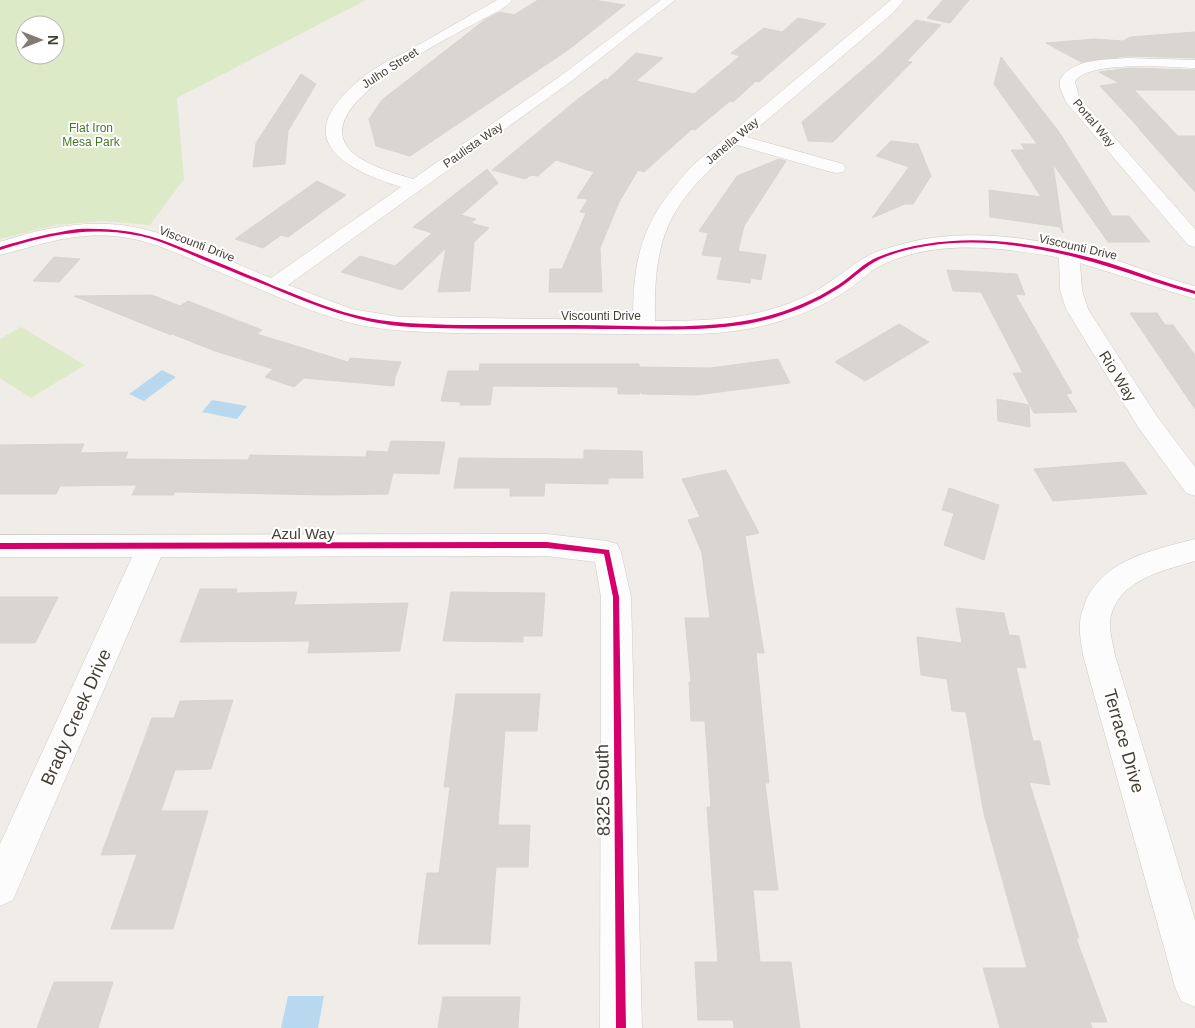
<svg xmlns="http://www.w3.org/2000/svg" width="1195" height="1028" viewBox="0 0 1195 1028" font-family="Helvetica,sans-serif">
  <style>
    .green { fill: #ddeac7; fill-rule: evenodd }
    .water { fill: #b7d8ef }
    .building { fill: #d9d6d1; stroke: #d8d4ce }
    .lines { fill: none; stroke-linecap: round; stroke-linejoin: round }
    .minor-casing { stroke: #cecbc5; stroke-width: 1 }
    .minor { fill: #fdfcfc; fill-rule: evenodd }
    .cycleway-casing { stroke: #fff; stroke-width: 3 }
    .cycleway { fill: #d6006c; fill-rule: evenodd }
    .labels { text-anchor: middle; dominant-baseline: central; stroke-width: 4; stroke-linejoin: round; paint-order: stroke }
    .far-street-label { font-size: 12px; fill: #453f34; stroke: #fff }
    .far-park-label { font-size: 12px; fill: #457826; stroke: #fff }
    .street-label { font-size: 15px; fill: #453f34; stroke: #fff }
    .near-street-label { font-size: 18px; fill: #453f34; stroke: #fff }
  </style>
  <rect width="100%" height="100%" fill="#f0ede8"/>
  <path class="green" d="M0,0H366L177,98L184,179L150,225L102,221L56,225L0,239ZM25,25H55V55H25Z
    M21,327L85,365L31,398L0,378V339Z"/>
  <path class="water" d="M162,370L176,377L144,401L129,394Z
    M212,400L247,406L237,419L202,412Z
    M288,996H324L318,1028H281Z"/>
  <path class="building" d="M538,0H594L625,5L568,50L410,156L376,146L369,119L382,100L486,19L500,12L514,15Z
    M943,0H969L950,23L927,18Z
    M798,18L826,24L759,82L756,81L733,102L730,101L695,130L692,129L644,172L638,170L619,202L600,248L602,292H549L550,269H562L586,213L580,212L588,199L577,198L594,172L556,160L538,176L531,175L525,179L492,170L578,99L605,79L607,80L636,53L663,58L636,81L694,94L740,56L731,53L764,28L782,32Z
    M916,20L941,25L907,61L912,62L833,142L808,141L802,122L881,54Z
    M1195,32V58L1128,56L1081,62L1046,43L1095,39L1123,41L1130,37Z
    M1001,57L1059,132L1112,216H1129L1150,242H1108L1053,164L1063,233L1060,227L990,217L989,190L1041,197L1011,150H1025L1021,144H1037L994,84Z
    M1130,68L1195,70V90H1134L1178,136H1195V192L1139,129H1140L1100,86L1119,83L1099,72Z
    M301,74L316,84L288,131L285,164L253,167L256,143Z
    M891,141L918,144L931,176L913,204H905L872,218L909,167L876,156Z
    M779,159L786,161L744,226L738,251L766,255L761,280L751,278L750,283L717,279L722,257L702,255L708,233L699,231L737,176Z
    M487,169L498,183L461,215L476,219L471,223L489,228L474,242L470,291L438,292L446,248L402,290L341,272L360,256L395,266L432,233L413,227Z
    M317,181L346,195L288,237L281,235L263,248L235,239Z
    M54,257L80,259L59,282L33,281Z
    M947,270L1017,274L1025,295L1015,294L1072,393L1066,394L1077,412L1034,413L1013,373H1023L981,292L953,291Z
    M152,295L180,306L188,301L262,330L257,334L348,362L350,358L401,362L395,377L394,386L304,378L294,387L265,377L273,369L215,351L172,334L171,335L74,296Z
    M1130,313H1157L1165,325H1173L1195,355V409Z
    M899,324L929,342L865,381L835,362Z
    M778,359L790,383L696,395L642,394L640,390V394H618V387L493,386L490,405H460L461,402L441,401L448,371H479L480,364H639V367L710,368Z
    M997,399L1029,405L1030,427L998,421Z
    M391,441L445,442L439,474L393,473L388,494L327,495L175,492L173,495H132L137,485L60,486L56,494H0V445L84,444L80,453L128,452L125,459L248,460L250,455L366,457L367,451L388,452Z
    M584,450L642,451L643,478H608V484L545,483L544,496H510V488H454L459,458L584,459Z
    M1124,462L1147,494L1053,501L1034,469Z
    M726,470L759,533L745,536L764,653H756L769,783H765L778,890H753L760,962H791L800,1028H734L733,1020H698L695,962H718L707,807H711L705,721H691L689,682L691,683L685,618H710L702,553L688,520L700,517L682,479Z
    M949,488L999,505L984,560L944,545L954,513L942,510Z
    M200,589H237L236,593L297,592L294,605L408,603L400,651L308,653L310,641L180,642Z
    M451,592L545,593L542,636H523V642L443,641Z
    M0,597H58L35,643H0Z
    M956,608L1004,613L1009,635L1019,636L1026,668L1016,667L1033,741H1040L1050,785L1029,782L1079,938H1076L1107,1022H1090L1092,1028H1000L983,968H1027L984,814L966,712L952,711L947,679L921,675L917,637L962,643Z
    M456,694H540L537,731H505L498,825H530L528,867H496L490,944H418L427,873H439L450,787H444Z
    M233,700L211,769L175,770L161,811H208L173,929H111L137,854L101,855L152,718H174L180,701Z
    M54,982H113L98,1028H37Z
    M443,997H520L518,1028H438Z"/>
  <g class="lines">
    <defs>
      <path id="minor" d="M497,0H512C506,9 490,15 481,20C450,38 318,100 346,145C357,163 393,173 413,179L559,77L661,0H675L569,83L288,285L352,309L400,317L633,320C633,250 645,217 693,165L891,0H904L893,13L747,137L843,164L846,168L843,172L837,173L831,172L737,145C671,202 653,232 655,321C710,321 764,319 814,292C832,282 846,269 864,258C873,252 885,249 895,246C966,224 1047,239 1116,260C1142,269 1168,279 1195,286V299L1080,263L1082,290L1088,309L1156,415L1195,467V496L1186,493L1138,427L1066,309L1060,290L1059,258L1051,256C996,247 936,240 884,264C870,270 861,281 849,289C820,309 787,321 753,328C708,337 661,334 616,334C561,333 507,334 452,333C421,332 390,331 359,325C313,314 270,293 226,275C189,259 153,239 113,236C69,233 41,245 0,255V242C44,227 93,218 139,228C184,238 228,261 271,278L401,187C329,165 292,132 367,74C383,62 403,54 420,44C446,29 471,15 497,0Z
        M1128,58L1195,60V68C1173,67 1084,60 1075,82L1079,97L1195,229V247L1188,245L1066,102L1060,88V80C1072,58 1106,60 1128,58Z
        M547,534L607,541L617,544L621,552L631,597L642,1028H600L601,597L595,562L547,556L161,557L13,900L0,906V844L132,557H0V535Z
        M1195,539V561C1162,571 1117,580 1110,620C1109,631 1113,644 1115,655L1195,920V1007L1181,1001L1175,987L1083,655C1082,645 1079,635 1080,624C1080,616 1084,606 1087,598C1107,558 1155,550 1195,539Z"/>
    </defs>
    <use href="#minor" class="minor-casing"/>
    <use href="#minor" class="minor"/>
    <defs>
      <path id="cycleway" d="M78,229C112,228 139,231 170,243C205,257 240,271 274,286C300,296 327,308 355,315C389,324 425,324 461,325C498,325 536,325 573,325C629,325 689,330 744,321C777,316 810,303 838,285C852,276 863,263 878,257C951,228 1035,241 1109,263C1138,272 1166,283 1195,291V294C1165,286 1136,275 1106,266C1036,244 950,230 880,259C865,266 853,279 839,288C811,306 780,318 747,324C700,332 651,329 604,329C540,328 475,330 411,327C360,324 315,306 268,286C247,278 226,269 204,260C182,251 159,239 135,235C88,226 44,236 0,250V247C26,239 51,233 78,229Z
        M547,542L609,550L619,597L626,1028H616L613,597L604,554L547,548L0,549V543Z"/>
    </defs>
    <use href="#cycleway" class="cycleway-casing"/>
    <use href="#cycleway" class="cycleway"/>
  </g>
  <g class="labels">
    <g class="far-street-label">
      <text transform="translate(390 68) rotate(-33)">Julho Street</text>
      <text transform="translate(1094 123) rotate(50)">Portal Way</text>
      <text transform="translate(732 141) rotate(-40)">Janella Way</text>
      <text transform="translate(473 145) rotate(-35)">Paulista Way</text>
      <text transform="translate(197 244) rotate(21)">Viscounti Drive</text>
      <text transform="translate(1078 247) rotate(13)">Viscounti Drive</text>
      <text x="601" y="316">Viscounti Drive</text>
    </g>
    <g class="far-park-label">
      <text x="91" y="128">Flat Iron<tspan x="91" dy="14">Mesa Park</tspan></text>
    </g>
    <g class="street-label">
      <text transform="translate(1118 376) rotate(58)">Rio Way</text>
      <text x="303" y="533">Azul Way</text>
    </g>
    <g class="near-street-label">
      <text transform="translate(76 717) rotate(-66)">Brady Creek Drive</text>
      <text transform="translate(1124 741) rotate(74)">Terrace Drive</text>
      <text transform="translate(603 790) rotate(-91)">8325 South</text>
    </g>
  </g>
  <g transform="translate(40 40) rotate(90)"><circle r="24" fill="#ffffff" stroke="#b5b2ae"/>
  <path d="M0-4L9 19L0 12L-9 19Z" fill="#817c73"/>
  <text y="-8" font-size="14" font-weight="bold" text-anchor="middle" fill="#453f34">N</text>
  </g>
</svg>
